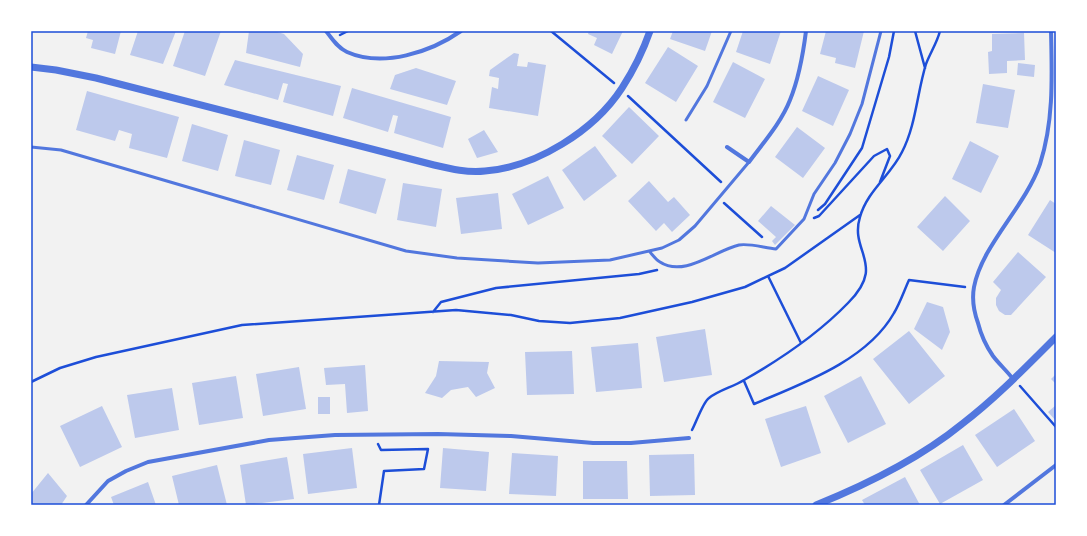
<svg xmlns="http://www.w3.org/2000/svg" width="1087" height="536" viewBox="0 0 1087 536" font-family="'Noto Sans',sans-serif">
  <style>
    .building { fill: #bdc9ec }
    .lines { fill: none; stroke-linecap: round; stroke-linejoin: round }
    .path { stroke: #1d4ed8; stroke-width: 2.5 }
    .service { stroke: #5277de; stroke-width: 3 }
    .minor { stroke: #5277de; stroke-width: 4 }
    .tertiary { stroke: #5277de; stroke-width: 7 }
    .neatline { fill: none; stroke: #1d4ed8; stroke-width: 1.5 }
  </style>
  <rect width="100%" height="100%" fill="#f2f2f2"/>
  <path class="building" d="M88,31H121L115,54L91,48L93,40L86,38Z
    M138,31H176L163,64L130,55Z
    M185,31H221L205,76L173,66Z
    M249,31H274L284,34L303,54L300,67L246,53Z
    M589,31H623L612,54L594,45L597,38L588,34Z
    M673,31H712L705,51L670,39Z
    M743,31H781L770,64L736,52Z
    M826,31H864L855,68L835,63L836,58L820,54Z
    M1024,33L1025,60L1007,61V73L989,74L988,52L992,51V34Z
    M668,47L698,66L676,102L645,83Z
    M514,53L519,54L517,66L527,67L528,62L546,65L538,116L489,108L492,87L498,89L499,78L489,76L490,70Z
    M235,60L341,86L333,116L283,102L288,84L283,83L278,100L224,85Z
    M733,62L765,79L745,118L713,102Z
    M1018,63L1035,65L1034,77L1017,75Z
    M416,68L456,81L447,105L390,89L395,75Z
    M818,76L849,90L833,126L802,111Z
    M983,84L1015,90L1008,128L976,123Z
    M352,88L451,117L443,148L394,133L398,116L393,115L388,132L343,118Z
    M87,91L179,117L167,158L129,148L132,134L119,130L115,141L76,130Z
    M629,107L659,136L632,164L602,136Z
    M192,124L228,135L218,171L182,161Z
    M797,127L825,148L803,178L775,157Z
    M484,130L498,152L477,158L468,139Z
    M244,140L280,150L271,185L235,176Z
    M970,141L999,156L981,193L952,179Z
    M595,146L617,176L584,201L562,170Z
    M297,155L334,165L324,200L287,190Z
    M348,169L386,179L376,214L339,203Z
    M548,176L564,208L528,225L512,194Z
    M649,181L668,202L674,197L690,215L672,232L664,223L656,231L628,201Z
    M403,183L442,189L436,227L397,220Z
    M498,193L502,229L461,234L456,198Z
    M945,196L970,221L943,251L917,227Z
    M1050,200L1056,204V253L1028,235Z
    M771,206L795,225L775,245L772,241L776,237L758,221Z
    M1018,252L1046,277L1011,315H1005L999,311L996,305V298L1001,290L993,282Z
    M927,302L943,307L950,332L942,350L914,329Z
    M705,329L712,375L664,382L656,337Z
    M909,331L945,376L909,404L873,359Z
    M638,343L642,388L596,392L591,347Z
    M572,351L574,394L527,395L525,352Z
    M439,361L489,362L487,373L495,388L476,397L468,387L451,390L442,398L425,393L436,376Z
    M365,365L368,411L347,413L345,384L326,385L324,368Z
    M299,367L306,409L263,416L256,374Z
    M1056,374V384L1051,379Z
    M236,376L243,418L199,425L192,383Z
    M861,376L886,424L848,443L824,396Z
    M172,388L179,430L135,438L127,395Z
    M318,397H330V414H318Z
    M1056,405V421L1048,412Z
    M102,406L122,447L80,467L60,426Z
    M806,406L821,453L781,467L765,419Z
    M1014,409L1035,441L997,467L975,435Z
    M963,445L983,480L940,504L920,470Z
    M352,448L357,488L308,494L303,454Z
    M443,448L489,452L486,491L440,488Z
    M512,453L558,456L556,496L509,494Z
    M694,454L695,495L650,496L649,455Z
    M287,457L294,499L246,505L240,465Z
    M583,461H627L628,499H583Z
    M217,465L227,505H179L172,476Z
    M48,473L67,496L61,505H31V494Z
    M905,477L920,505H865L862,500Z
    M148,482L156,505H114L111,497Z"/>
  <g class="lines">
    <path class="path" d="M551,31L614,83
      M915,31L925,68
      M340,35L348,31
      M628,96L721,182
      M724,203L762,237
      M818,210L825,204L862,148L889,57L894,31
      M814,218L819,216L874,156L887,149L890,156L880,182
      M768,276L801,343
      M433,312L441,302L496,288L639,274L657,270
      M744,381L754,404C801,384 867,361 894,313C900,303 904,291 909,280L965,287
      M31,382L60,368L96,357L242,325L456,310L511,315L539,321L570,323L620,318L692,302L745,287L785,268L860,215
      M1020,386L1056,427
      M692,430C696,423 703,402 709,398C719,390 733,387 744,380C781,359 818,334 848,303C887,264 849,252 860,217C867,191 891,175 902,152C916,125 917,93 926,64C930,53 937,43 940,31
      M378,444L381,450L428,449L424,469L384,471L379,505"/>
    <path class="service" d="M686,120L707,86L731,31
      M31,147L61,150L406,251L457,258L538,263L610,260L662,248L679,240L695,226L749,162
      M649,251C652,254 656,260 660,262C684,278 716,250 739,245C749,243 765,248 776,249L804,219L814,194L835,163L850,134L862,104L881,31"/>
    <path class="minor" d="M326,31C332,39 338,48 347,52C383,68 431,52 461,31
      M727,147L749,162C763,143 781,123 790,100C799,78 803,55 806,31
      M1013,379C1007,371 999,364 993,356C986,346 981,335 978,323C974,312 972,298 974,287C982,245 1025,207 1040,164C1054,121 1052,75 1051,31
      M86,505L108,481L126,471L148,462L269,440L335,435L438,434L511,436L593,443H631L689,438
      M1004,505L1056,465"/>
    <path class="tertiary" d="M31,67L56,70L96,78L434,165C451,169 468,173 485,171C536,167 594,131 622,88C633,71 643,51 650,31
      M816,505C868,484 919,459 962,424C996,398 1026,367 1056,337"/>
  </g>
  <rect width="1087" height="536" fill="none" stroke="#ffffff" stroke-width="64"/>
  <rect x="32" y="32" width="1023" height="472" class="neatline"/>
</svg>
